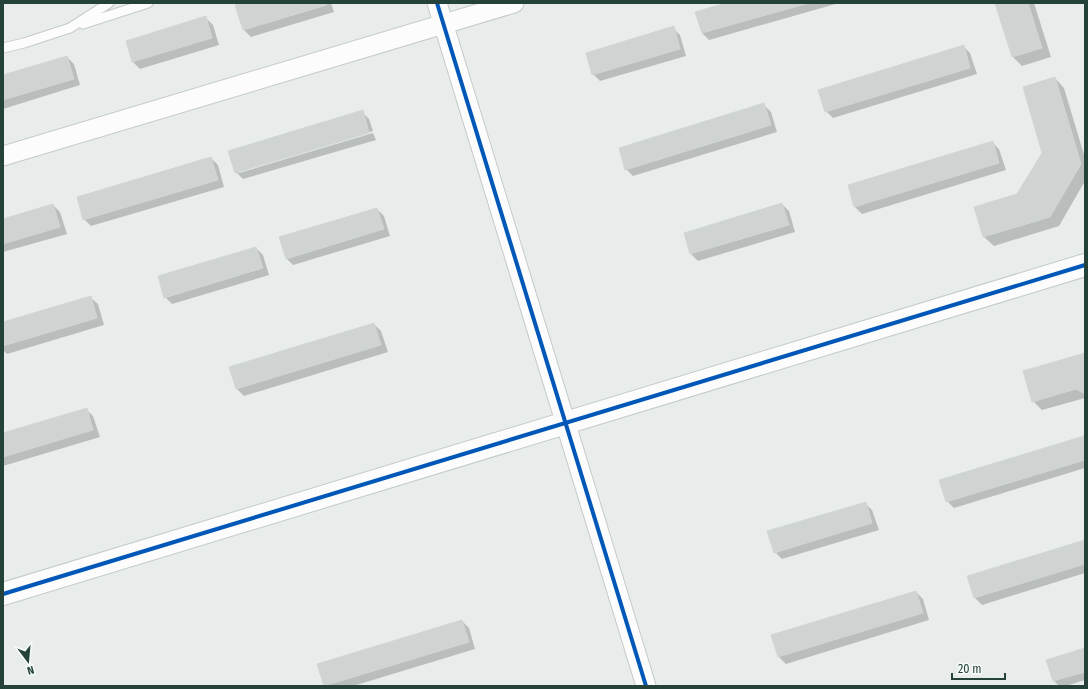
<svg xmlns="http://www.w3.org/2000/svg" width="1088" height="689" viewBox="0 0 1088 689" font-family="'Fira Sans Condensed',sans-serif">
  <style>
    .shadow { fill: #0003 }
    .building { fill: #cfd4d2; stroke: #d1d6d4 }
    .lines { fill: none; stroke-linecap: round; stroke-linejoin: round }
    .lane-casing { stroke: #c5cac8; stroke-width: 11 }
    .street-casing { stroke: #c5cac8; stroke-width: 21 }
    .secondary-casing { stroke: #c3cbc8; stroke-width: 24 }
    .lane { stroke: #fcfcfc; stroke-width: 9 }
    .street { stroke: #fcfcfc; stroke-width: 19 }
    .secondary { stroke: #fcfcfc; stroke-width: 22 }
    .cycleway-casing { stroke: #f7fbf9; stroke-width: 6 }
    .cycleway { stroke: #0057b8; stroke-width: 4 }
  </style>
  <rect width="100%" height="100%" fill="#e8edeb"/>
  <path class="shadow" d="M244,3H331L334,12L251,37L244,30L236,5Z
    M730,3H839L709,40L702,33Z
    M996,3H1034L1051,57L1022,66L1013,57Z
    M206,18L213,25L219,45L140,69L133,62Z
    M673,28L680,35L686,56L600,81L593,74Z
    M963,46L970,53L977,74L833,118L826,111Z
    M67,57L74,64L80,85L3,109V76Z
    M1055,78L1064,88L1085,158V181L1059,226L994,246L984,237L1018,195L1043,153Z
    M764,105L771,112L777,132L633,176L626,169Z
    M362,112L369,119L373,131L239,171V173L373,133L376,140L243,179L236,172L229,151Z
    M992,142L999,149L1006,170L862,214L855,207Z
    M211,158L218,165L224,187L91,226L84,219Z
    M782,204L789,211L795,232L698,261L691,254Z
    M53,205L60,212L67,234L3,252V220Z
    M377,209L384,216L390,236L293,265L286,258Z
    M256,248L263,255L269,275L172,304L165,297Z
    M90,297L98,304L104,325L7,354L3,350V323Z
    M374,324L381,331L388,352L244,396L237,389Z
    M1085,354V398L1042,410L1033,401Z
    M86,409L93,416L100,437L3,466V434Z
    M1084,437L1085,438V468L954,508L947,501Z
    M865,503L872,510L879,530L782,559L775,552Z
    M1085,541V573L982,605L975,598Z
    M916,592L923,599L929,620L786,664L779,657L772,636Z
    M462,621L469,628L475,649L353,686L325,685Z
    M1085,649V680L1066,686H1059L1054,681Z"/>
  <path class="building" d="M241,3H327V5L243,30L235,5Z
    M726,3H809L702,33L695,12Z
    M995,3H1028L1042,48L1012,57Z
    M206,16L212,38L132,62L126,41Z
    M674,26L680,49L592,75L586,53Z
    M964,45L970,68L825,112L818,90Z
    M67,56L74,79L3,100V75Z
    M1055,77L1081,164L1050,217L983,237L974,207L1017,194L1042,153L1023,87Z
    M764,103L771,125L625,170L619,148Z
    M363,110L369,133L235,173L228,151Z
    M993,141L999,163L854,207L848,185Z
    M211,157L218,180L83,220L77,197Z
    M782,203L789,225L690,254L684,233Z
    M53,204L60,227L3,244V219Z
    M377,208L384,229L286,259L279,237Z
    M256,247L263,268L164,298L158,276Z
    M91,296L97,318L3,346V322Z
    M374,323L381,345L236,389L229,367Z
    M1085,353V394L1076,389L1032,402L1023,371Z
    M87,408L93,430L3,457V433Z
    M1084,436L1085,460L946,502L939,480Z
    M866,502L872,523L774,553L767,531Z
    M1085,540V564L974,598L967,576Z
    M916,591L923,613L778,657L771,635Z
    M462,620L469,642L324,686L317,664Z
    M1085,648V672L1053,681L1046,660Z"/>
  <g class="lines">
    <defs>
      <path id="lane" d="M83,24L148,3
        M3,48L24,43L70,28L109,3"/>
      <path id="street" d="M437,3L646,686
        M3,156L514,3"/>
      <path id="secondary" d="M3,594L1085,265"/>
    </defs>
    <use href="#lane" class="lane-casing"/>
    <use href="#street" class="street-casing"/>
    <use href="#secondary" class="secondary-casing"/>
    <use href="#lane" class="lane"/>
    <use href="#street" class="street"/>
    <use href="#secondary" class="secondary"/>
    <defs>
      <path id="cycleway" d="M437,3L646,686
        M3,594L1085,265"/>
    </defs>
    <use href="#cycleway" class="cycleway-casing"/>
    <use href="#cycleway" class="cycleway"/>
  </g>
  <rect width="1088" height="689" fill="none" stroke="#24423a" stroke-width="8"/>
  <g transform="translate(28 661) rotate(164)" stroke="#f7fbf9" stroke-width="3" paint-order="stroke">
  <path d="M0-3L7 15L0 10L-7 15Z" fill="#24423a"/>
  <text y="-6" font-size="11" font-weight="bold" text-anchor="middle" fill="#24423a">N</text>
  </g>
  <path d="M952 673v6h53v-6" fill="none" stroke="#24423a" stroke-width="2"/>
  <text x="958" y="673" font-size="12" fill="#24423a" stroke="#f7fbf9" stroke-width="3" paint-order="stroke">20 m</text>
</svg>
